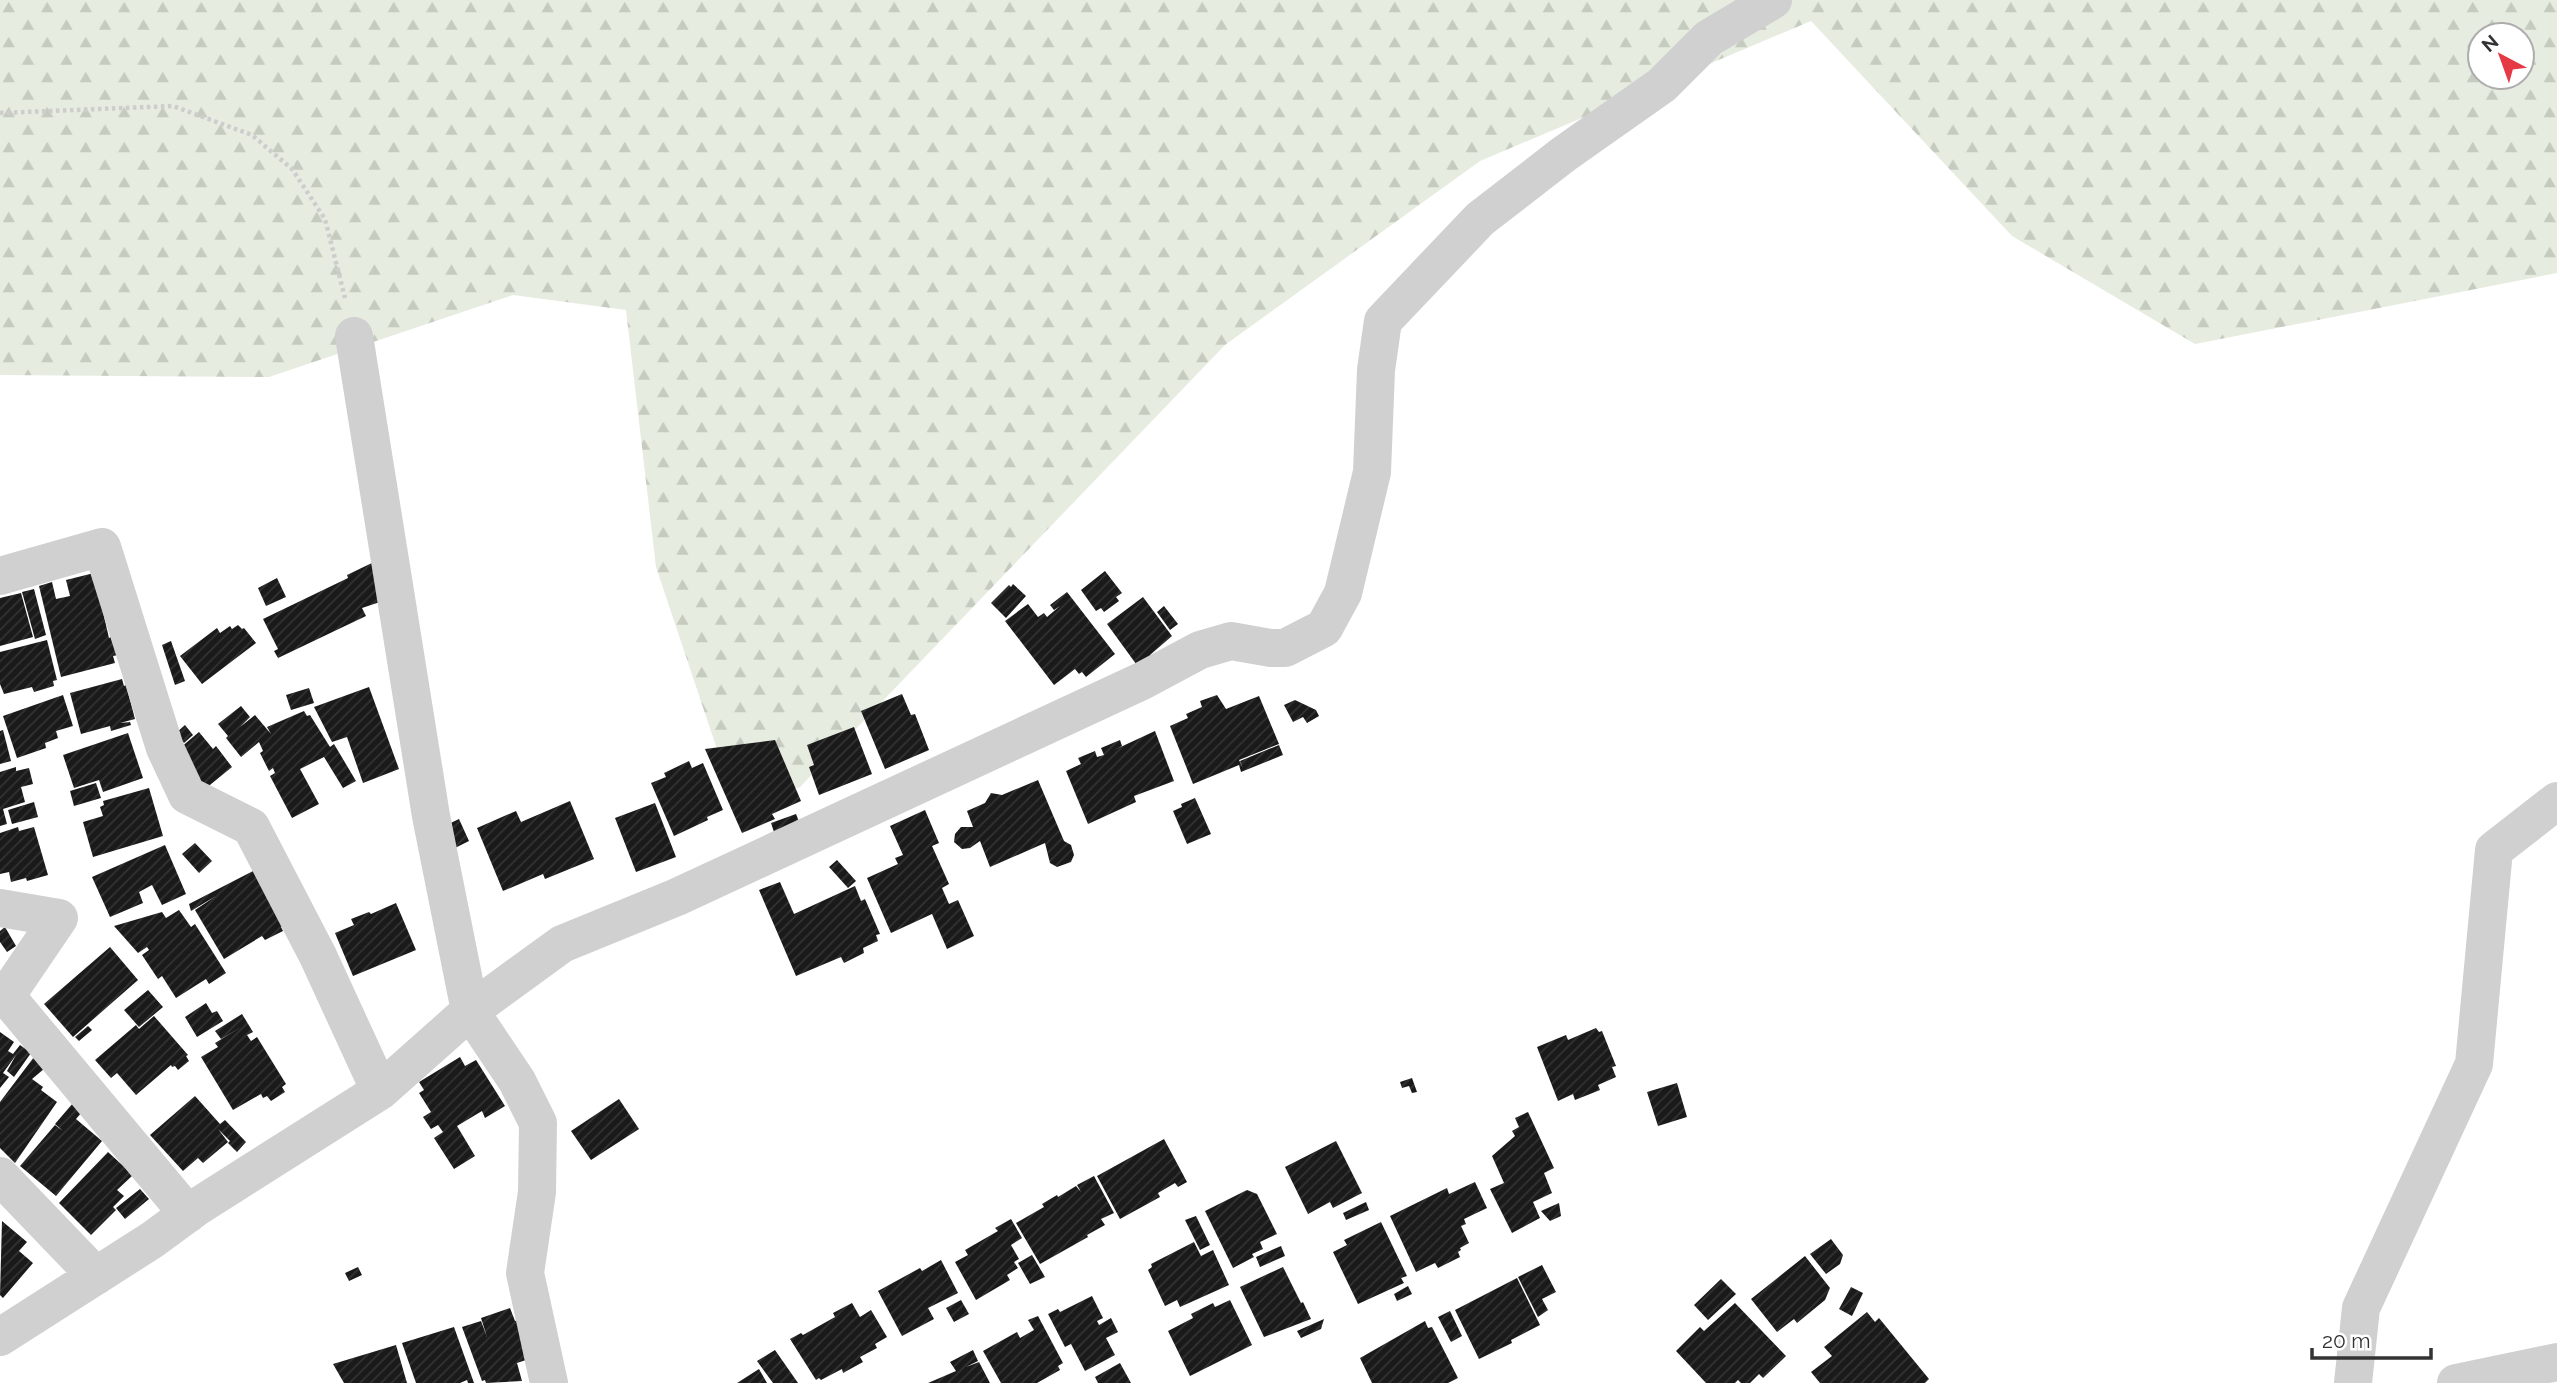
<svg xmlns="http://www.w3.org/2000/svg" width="2557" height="1383" viewBox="0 0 2557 1383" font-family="Raleway,sans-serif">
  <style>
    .forest { fill: url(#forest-firs); fill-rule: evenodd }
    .building { fill: url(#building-hatch) }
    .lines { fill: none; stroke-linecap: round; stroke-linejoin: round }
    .path { stroke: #cdcdcd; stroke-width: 4.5; stroke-dasharray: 3.5 3.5; stroke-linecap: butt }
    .street { stroke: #d0d0d0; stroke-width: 38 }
  </style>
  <defs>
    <pattern id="forest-firs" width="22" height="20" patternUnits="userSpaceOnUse" patternTransform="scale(1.75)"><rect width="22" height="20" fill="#e6ecdf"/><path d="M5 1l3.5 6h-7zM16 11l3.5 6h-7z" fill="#c6cbc0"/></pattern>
    <pattern id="building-hatch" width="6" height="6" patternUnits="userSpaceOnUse" patternTransform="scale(1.75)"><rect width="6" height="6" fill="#1a1a1a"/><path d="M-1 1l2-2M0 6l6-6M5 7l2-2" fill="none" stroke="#333"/></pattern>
  </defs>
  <rect width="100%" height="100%" fill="#fff"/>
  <path class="forest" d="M0,0H2557V273L2195,344L2012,236L1811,21L1480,161L1225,345L799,788L726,776L656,567L626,310L513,295L269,377L0,375ZM2480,35H2522V77H2480Z"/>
  <path class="building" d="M376,561L380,602L362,608L366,616L278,658L274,651L278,649L263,619L348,578L347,575Z
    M1105,571L1122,593L1116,597L1119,601L1104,612L1101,608L1096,611L1081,590Z
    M94,573L109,638L113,636L118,655L113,656L115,663L61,677L39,586L52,582L56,599L70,596L66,580Z
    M277,578L286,597L266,606L258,588Z
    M1013,584L1026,596L1006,618L991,603L1009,585L1011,587Z
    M34,589L46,635L35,639L22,592Z
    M1067,592L1115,654L1086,677L1082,672L1079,674L1075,669L1054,685L1005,621L1028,604L1038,617L1044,613L1047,617L1060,606L1054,610L1050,605Z
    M21,593L33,637L0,646V598Z
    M1143,597L1172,636L1150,655L1152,658L1139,668L1107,624Z
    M1164,606L1178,624L1170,630L1157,612Z
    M238,625L242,629L244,628L256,643L202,684L180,656L217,628L220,633L230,626L232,629Z
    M47,640L57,680L53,681L54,686L34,692L32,687L4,694L0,684V652Z
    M171,641L185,681L175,685L162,645Z
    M122,679L124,686L126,685L135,719L120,723L130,722L131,725L111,731L110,726L81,734L70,693Z
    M369,687L399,769L363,783L347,737L332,742L314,707Z
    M309,688L314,703L291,710L286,695Z
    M902,694L911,715L915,714L929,750L885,769L861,711Z
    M63,695L73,726L56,731L58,738L45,743L46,748L17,758L3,716Z
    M1217,695L1226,709L1259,696L1279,744L1239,760L1243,768L1240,761L1279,745L1283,755L1241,772L1239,765L1193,784L1170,726L1188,718L1186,714L1202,707L1200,701Z
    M1295,700L1316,710L1319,716L1307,723L1303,717L1293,722L1284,705Z
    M241,706L250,717L240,727L255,715L271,734L267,727L304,711L307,716L310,715L330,747L334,744L356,781L343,788L324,757L300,769L319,804L292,818L270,776L275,773L273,768L269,771L260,753L263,751L259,742L241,757L226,738L228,736L218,724Z
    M185,725L193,735L184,743L176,733Z
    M854,727L872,774L819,795L809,767L814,765L807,745Z
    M3,730L11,761L0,764V731Z
    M1155,731L1174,781L1134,796L1136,802L1088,824L1066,771L1081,764L1078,758L1095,751L1097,757L1104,755L1101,748L1120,740L1122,746L1114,750Z
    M199,732L213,749L216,746L232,767L205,789L180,748Z
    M128,733L143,778L103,792L99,780L74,788L63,755Z
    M775,740L801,801L772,814L775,819L742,833L705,749Z
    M689,761L692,768L703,763L723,810L707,817L708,820L674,836L651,783L666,777L664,773Z
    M16,767V771L29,768L33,784L21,787L25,802L3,809L7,824L0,826V772Z
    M1038,780L1064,841L1071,845L1074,855L1071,862L1057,867L1050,863L1045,843L990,867L980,841L970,848L962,849L954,842L955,834L961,827H973L967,811L985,803L991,793L1002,795Z
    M96,783L101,798L74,806L70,791Z
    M149,788L163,836L93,857L83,822L103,816L100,807L104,805L103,801Z
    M1195,798L1211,834L1187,844L1173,811L1182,807L1181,804Z
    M570,801L594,859L545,879L543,874L503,891L477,828L516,811L521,822Z
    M34,802L38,817L12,824L8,810Z
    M655,803L676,857L636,872L615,818Z
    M925,810L939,843L932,846L949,884L942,888L949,904L958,900L974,936L947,949L932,914L891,933L867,878L898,864L895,858L903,855L890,826Z
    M796,814L802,829L776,838L771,823Z
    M459,819L469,841L447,852L436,830Z
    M18,827L19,831L34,827L48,875L27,881L26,878L11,882L9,872L0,874V833Z
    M195,843L212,861L199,873L182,854Z
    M165,845L186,894L162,905L152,885L139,892L143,903L110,917L92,877Z
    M837,860L856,881L848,888L829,867Z
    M257,869L289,923L281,927L283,931L265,940L262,936L224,959L195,910L216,896L191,911L189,904Z
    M780,882L794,914L855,886L861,901L865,899L880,934L876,935L878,941L863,948L864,953L844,963L841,957L796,976L759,890Z
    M396,903L416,950L353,976L335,933L354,925L351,919L369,912L371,914Z
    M179,910L191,927L195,924L226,973L209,984L206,979L176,998L162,976L158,979L142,955L149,950L147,947L138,953L114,926L162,912L166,918Z
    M5,927L16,946L7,952L0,942V931Z
    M110,947L138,980L73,1037L44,1004Z
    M148,990L163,1007L139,1027L124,1010Z
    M206,1003L212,1013L217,1011L223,1021L197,1037L185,1017Z
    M242,1014L253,1032L247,1035L251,1041L257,1037L286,1084L282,1087L285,1092L271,1101L267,1096L263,1098L261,1094L233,1110L201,1057L218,1047L215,1043L243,1026L221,1039L215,1031Z
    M154,1016L188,1055L186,1056L189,1061L178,1070L175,1066L172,1067L171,1065L136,1095L117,1073L111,1078L95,1060L136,1025L139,1029Z
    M88,1026L92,1030L79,1041L75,1037Z
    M1596,1028L1599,1032L1602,1031L1616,1066L1612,1067L1616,1077L1598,1085L1600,1090L1575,1100L1573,1094L1558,1101L1537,1047L1566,1035L1568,1040Z
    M0,1032L14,1042L8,1051L13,1054L20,1045L31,1053L14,1077L7,1071L16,1055L3,1073L9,1077L0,1088Z
    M34,1057L44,1069L32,1079L43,1087L41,1090L57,1102L15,1163L0,1148V1102Z
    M460,1057L465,1066L476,1060L505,1106L485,1118L482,1111L457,1126L475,1156L454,1169L434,1138L443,1132L438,1125L431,1129L423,1117L431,1112L419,1093L424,1090L419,1082Z
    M1412,1078L1417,1092L1412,1093L1409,1086L1402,1088L1400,1082Z
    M1677,1083L1687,1117L1658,1126L1647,1092Z
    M195,1096L220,1124L225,1120L246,1142L237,1152L228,1143L232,1139L230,1141L218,1129L228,1142L203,1163L198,1158L183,1171L150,1135Z
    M619,1099L639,1129L591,1160L571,1131Z
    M73,1103L82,1112L76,1119L102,1141L56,1196L20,1166L55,1125L63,1131L55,1124Z
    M1528,1112L1554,1168L1544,1173L1552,1193L1533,1202L1540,1218L1512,1233L1490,1189L1504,1183L1492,1156L1515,1136L1512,1131L1519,1127L1515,1118Z
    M1164,1139L1187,1182L1178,1187L1175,1183L1158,1193L1160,1197L1120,1219L1097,1176Z
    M1336,1141L1362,1193L1333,1208L1330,1202L1308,1214L1285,1167Z
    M108,1152L133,1175L117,1190L124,1196L113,1207L116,1210L91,1235L59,1203Z
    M1094,1176L1114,1213L1101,1219L1105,1225L1087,1235L1088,1237L1040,1264L1016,1223L1044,1207L1042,1204L1057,1195L1058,1197L1076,1186L1081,1192L1077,1185Z
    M1475,1182L1487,1208L1464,1219L1466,1224L1461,1226L1469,1243L1460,1248L1461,1250L1458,1252L1460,1257L1438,1268L1435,1263L1416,1272L1390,1216L1447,1188L1449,1194Z
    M140,1189L149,1199L125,1219L116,1208Z
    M1247,1190L1257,1194L1277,1234L1260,1242L1263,1249L1252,1254L1254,1257L1233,1268L1205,1211Z
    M1366,1202L1369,1210L1346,1220L1343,1213Z
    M1559,1203L1561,1216L1550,1221L1541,1211Z
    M1196,1216L1210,1245L1200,1250L1185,1220Z
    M1011,1219L1022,1238L1011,1245L1019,1259L1014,1262L1018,1268L1007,1275L1010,1280L976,1300L955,1262L968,1255L965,1250L998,1231L995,1228Z
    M2,1221L27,1242L19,1251L33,1263L3,1298L0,1295Z
    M1381,1222L1407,1276L1401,1278L1404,1283L1358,1304L1333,1252L1347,1245L1344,1240Z
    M1831,1239L1843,1255L1840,1264L1826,1274L1810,1254Z
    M1194,1242L1201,1256L1213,1250L1229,1285L1180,1307L1177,1300L1165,1306L1148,1270L1152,1267L1151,1264Z
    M1281,1246L1285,1256L1260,1267L1256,1257Z
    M1032,1255L1045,1277L1030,1284L1018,1263Z
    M1805,1256L1830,1288L1825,1300L1797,1323L1794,1319L1777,1332L1751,1299Z
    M941,1260L958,1293L928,1308L934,1319L902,1336L878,1291L920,1268L922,1271Z
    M1542,1265L1556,1292L1542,1299L1548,1310L1538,1317L1518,1277Z
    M358,1267L362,1275L349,1281L345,1273Z
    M1283,1267L1301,1303L1303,1302L1311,1319L1264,1337L1240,1287Z
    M1517,1278L1540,1325L1511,1340L1512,1343L1479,1359L1455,1310Z
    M1721,1279L1736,1294L1708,1320L1694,1305Z
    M1408,1286L1412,1294L1397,1301L1394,1294Z
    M1851,1287L1863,1293L1852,1316L1839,1309Z
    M1092,1296L1103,1318L1097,1321L1099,1325L1111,1318L1118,1332L1106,1338L1115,1355L1085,1371L1071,1344L1065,1347L1048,1314L1058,1309L1060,1312Z
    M961,1300L969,1314L954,1322L946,1308Z
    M1230,1300L1252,1345L1190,1376L1168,1331L1193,1318L1191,1314L1213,1303L1215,1307Z
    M852,1303L860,1317L871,1310L887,1337L875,1344L877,1348L860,1357L863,1362L843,1373L842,1369L821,1380L819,1378L816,1380L790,1339L801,1333L803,1335L835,1317L833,1313Z
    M1735,1303L1786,1356L1763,1378L1759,1374L1750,1383H1741L1738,1380L1735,1383H1706L1676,1351L1700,1327L1704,1331Z
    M510,1308L515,1321L519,1320L529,1359L517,1363L522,1381L486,1383L485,1380L482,1381L462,1327L481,1321L487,1337L481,1318Z
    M1450,1311L1462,1336L1451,1342L1438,1317Z
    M1867,1312L1875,1322L1879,1318L1929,1379L1925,1383H1820L1811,1372L1832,1356L1824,1347Z
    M1038,1316L1063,1363L1058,1366L1060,1370L1037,1383H1001L983,1351L1017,1332L1020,1338L1034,1330L1028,1320Z
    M1324,1319L1321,1329L1301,1338L1297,1331Z
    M1425,1321L1428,1328L1432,1327L1458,1378L1448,1383H1372L1360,1358Z
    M454,1327L474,1383H468L467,1380L460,1383H416L402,1343Z
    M396,1345L407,1383H344L333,1364Z
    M775,1350L798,1383H773L757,1361Z
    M973,1350L978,1361L966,1367L979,1362L990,1383H928L956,1371L950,1362Z
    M1120,1363L1131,1383H1098L1095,1377Z
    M759,1369L767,1383H737Z"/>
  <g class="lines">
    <path class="path" d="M0,113L173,106L252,135L292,169L325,219L345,298"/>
    <path class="street" d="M354,336L431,816L470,1011L517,1081L538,1123L537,1192L525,1273L549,1383
      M0,576L102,547L165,748L187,795L251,827L318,956L380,1091
      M0,908L59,918L6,996
      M0,996H6L188,1214
      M0,1176L96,1276
      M0,1337L152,1240L197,1207L380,1091L470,1011L562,944L677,897L1142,681L1200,650L1231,641L1271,648H1285L1324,628L1343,593L1372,472L1376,370L1383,321L1480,219L1564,154L1662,85L1709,38L1773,0
      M2353,1383L2361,1308L2474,1064L2494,850L2557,801
      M2456,1383L2557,1362"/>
  </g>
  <g transform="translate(2501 56) rotate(319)"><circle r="33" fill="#ffffff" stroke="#adadad" stroke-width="2"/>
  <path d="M0-5L12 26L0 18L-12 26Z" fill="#e63946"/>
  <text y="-10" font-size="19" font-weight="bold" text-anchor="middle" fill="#333333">N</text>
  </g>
  <path d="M2312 1348v10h119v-10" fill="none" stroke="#333333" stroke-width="3.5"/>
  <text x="2322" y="1348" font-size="21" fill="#333333" stroke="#ffffff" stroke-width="5" paint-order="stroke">20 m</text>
</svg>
